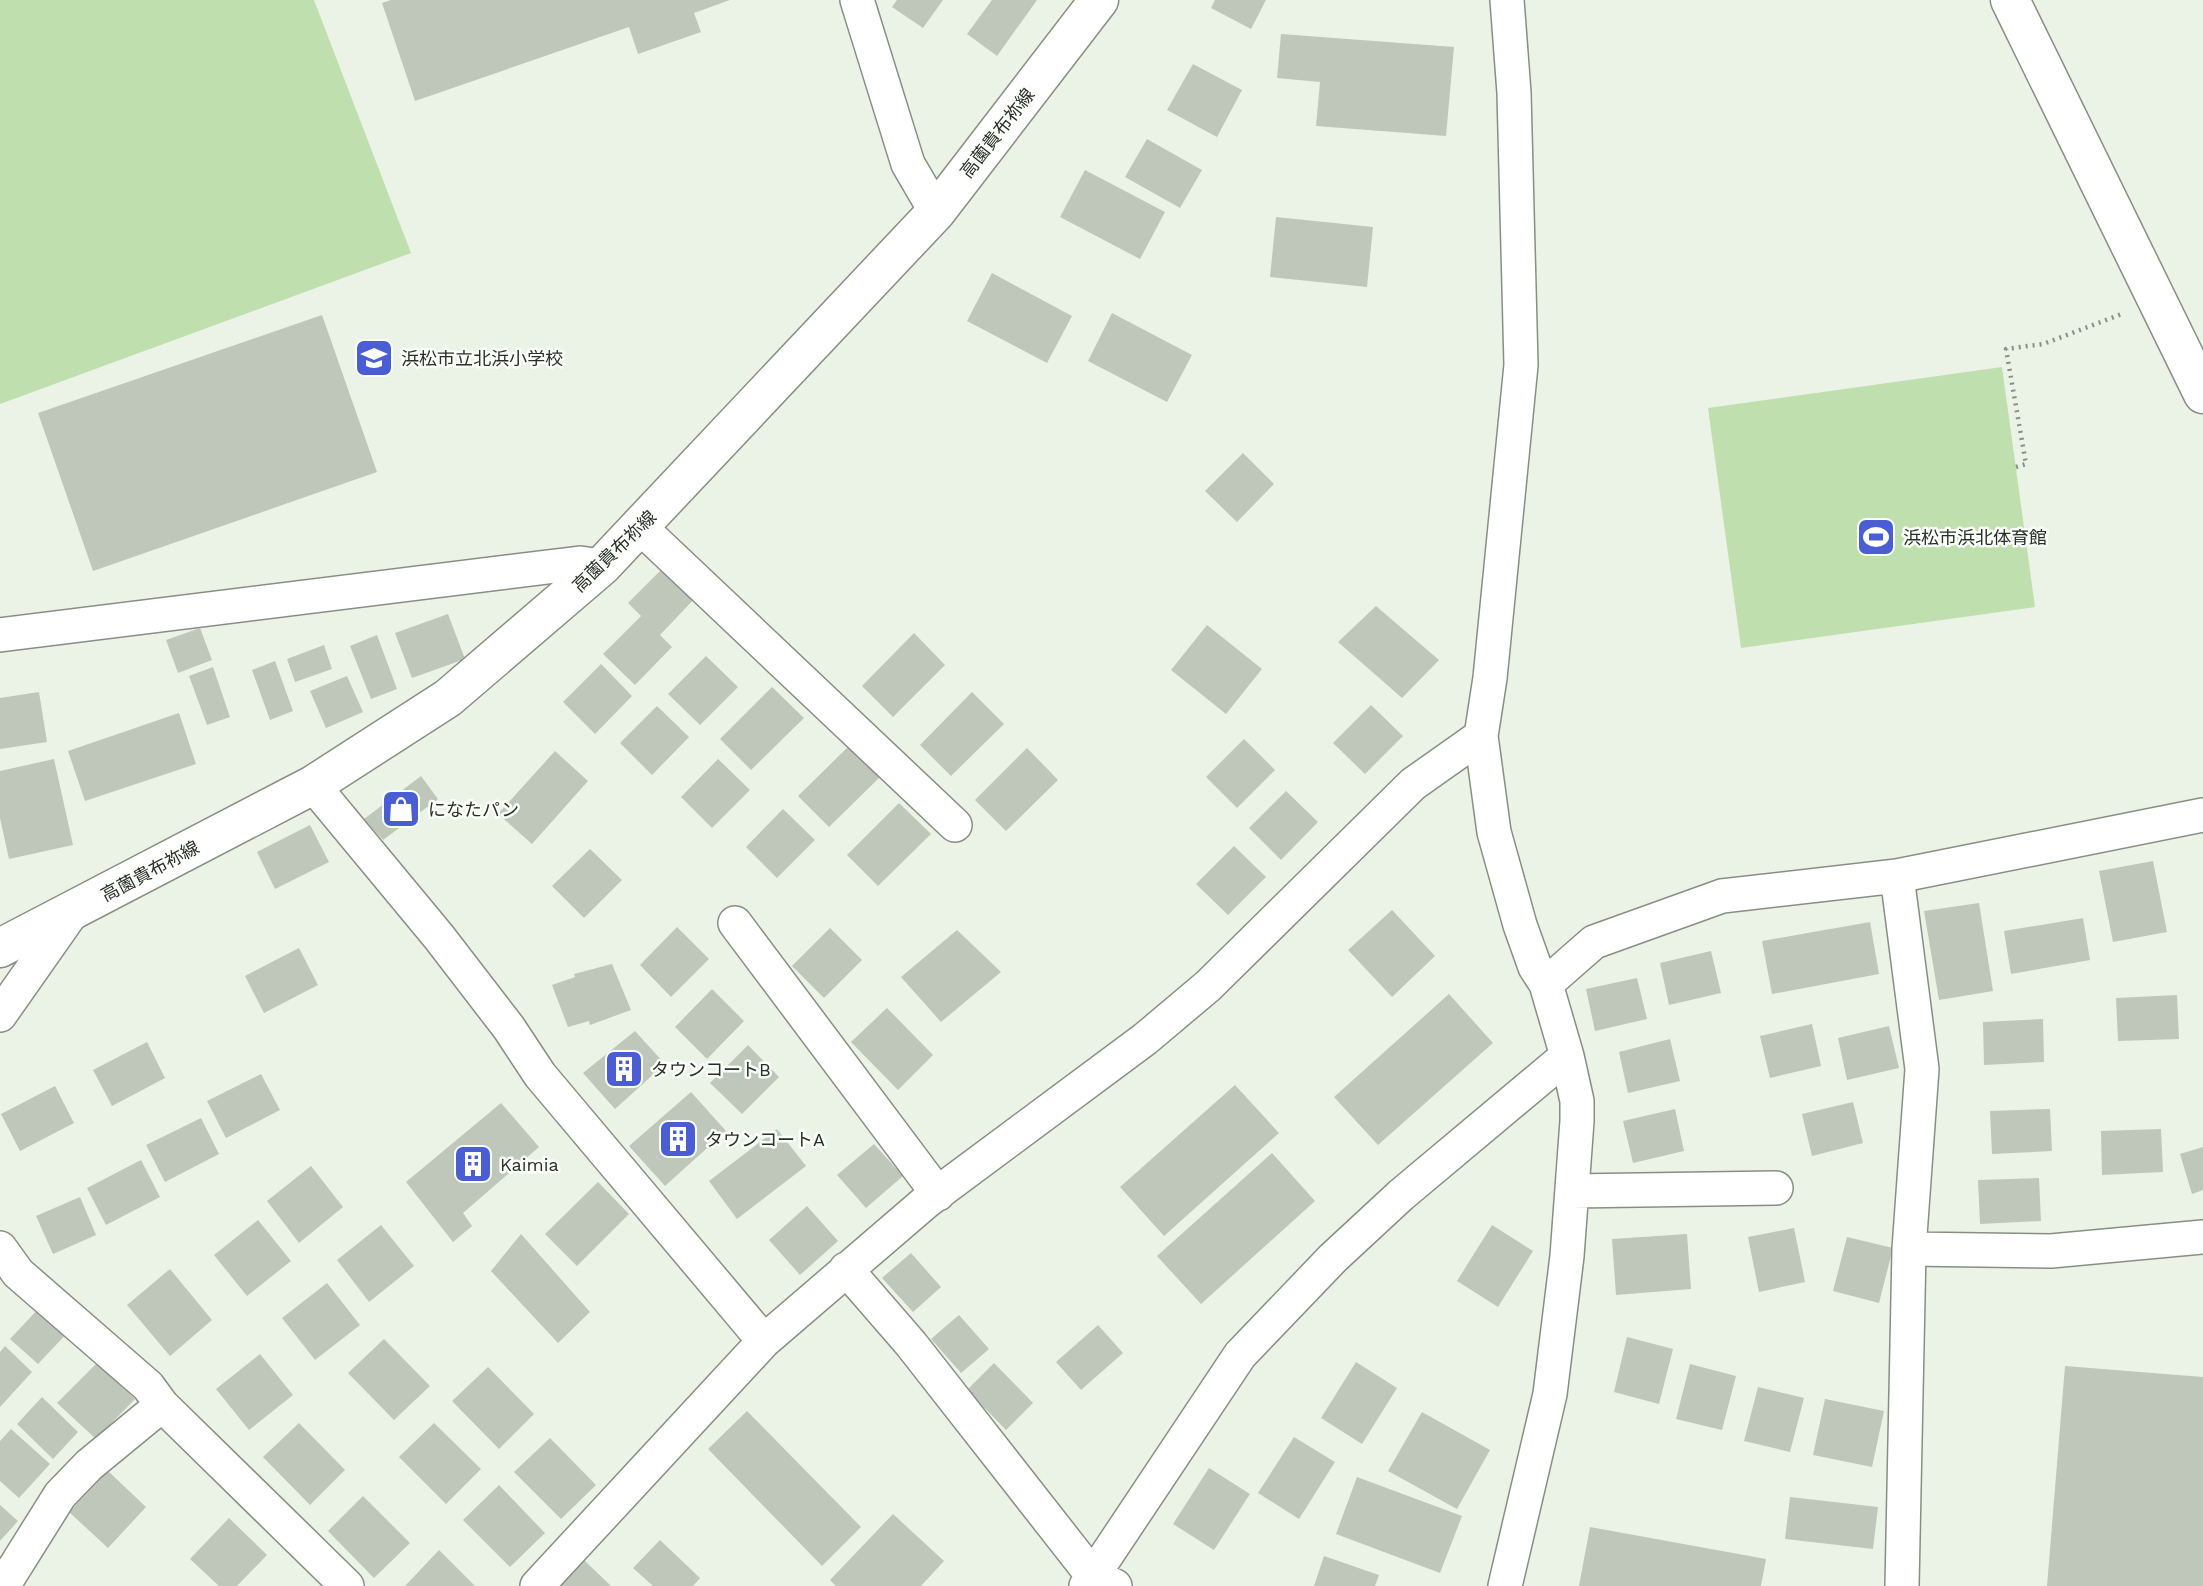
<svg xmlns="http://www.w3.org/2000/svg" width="2203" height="1586" viewBox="0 0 2203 1586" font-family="'Work Sans','Noto Sans JP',sans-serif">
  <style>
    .green { fill: #c0dfaf }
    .building { fill: #bec7ba }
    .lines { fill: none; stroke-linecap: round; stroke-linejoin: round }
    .minor-casing { stroke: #878f83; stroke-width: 36 }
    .tertiary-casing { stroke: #878f83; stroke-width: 41 }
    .secondary-casing { stroke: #878f83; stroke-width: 41 }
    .path { stroke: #8a9087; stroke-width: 4.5; stroke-dasharray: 2 5; stroke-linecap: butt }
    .minor { stroke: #fff; stroke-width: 33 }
    .tertiary { stroke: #fff; stroke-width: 38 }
    .secondary { stroke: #fff; stroke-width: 38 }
    .labels { text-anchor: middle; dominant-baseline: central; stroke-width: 5; stroke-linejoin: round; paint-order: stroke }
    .street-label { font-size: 18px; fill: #2a2d28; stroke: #fbfff9 }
    .poi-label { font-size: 18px; fill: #2a2d28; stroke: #fbfff9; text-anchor: start }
  </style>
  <rect width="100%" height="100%" fill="#ebf3e6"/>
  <path class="green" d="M0,0H314L411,253L0,404Z
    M2002,367L2035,607L1741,648L1708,408Z"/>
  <path class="building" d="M391,0H730L694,13L701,32L638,54L629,27L415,101L382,3Z
    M897,0H943L923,28L892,7Z
    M992,0H1037L997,56L967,34Z
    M1215,0H1266L1251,29L1211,8Z
    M1281,34L1454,47L1446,136L1316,126L1320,82L1277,78Z
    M1193,64L1242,90L1217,137L1167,110Z
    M1147,139L1202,170L1180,208L1125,177Z
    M1085,170L1165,212L1140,259L1060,217Z
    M1276,217L1373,227L1367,287L1270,277Z
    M992,273L1072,316L1047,363L967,321Z
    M1112,313L1192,355L1167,402L1088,361Z
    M322,315L377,472L93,571L38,413Z
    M1243,453L1274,484L1237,522L1205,491Z
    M666,565L697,596L660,635L672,647L635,685L603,654L641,616L628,603Z
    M1376,606L1439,660L1402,698L1338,642Z
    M448,614L465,659L412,678L395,633Z
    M1207,625L1262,669L1226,714L1171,670Z
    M200,628L212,660L178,673L166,640Z
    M914,633L945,665L893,717L862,686Z
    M377,635L397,689L371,699L350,646Z
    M324,645L332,669L295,682L287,659Z
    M706,656L738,687L700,725L668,694Z
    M275,661L293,711L270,720L252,670Z
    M601,664L632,696L595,734L563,702Z
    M213,667L230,717L207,725L189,676Z
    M347,676L363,712L326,728L310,691Z
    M772,687L804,718L751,770L720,739Z
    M39,692L47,742L0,749V698Z
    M972,692L1004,724L951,776L920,745Z
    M1371,705L1403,736L1365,774L1333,743Z
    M657,706L689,737L652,775L620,743Z
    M179,713L196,764L85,801L68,751Z
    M1244,739L1275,770L1237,808L1206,777Z
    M851,744L882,775L829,827L798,796Z
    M1027,748L1058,780L1006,831L975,800Z
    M555,751L588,781L532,844L498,814Z
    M54,759L73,845L9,859L0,818V771Z
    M718,759L750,790L712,828L681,797Z
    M421,776L438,799L383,840L364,819Z
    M1286,791L1318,822L1281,860L1249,828Z
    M899,803L931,834L878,886L847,855Z
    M783,809L815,840L777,878L746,847Z
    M310,825L329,862L275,889L257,852Z
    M1234,846L1266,877L1228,915L1196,884Z
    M590,849L622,880L584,918L552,886Z
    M2153,861L2167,932L2113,942L2099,871Z
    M1979,903L1993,991L1939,1000L1924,911Z
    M1392,910L1435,956L1392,997L1348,950Z
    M2083,918L2090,960L2011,974L2004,931Z
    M1870,922L1879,974L1772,994L1762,941Z
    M677,927L709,959L671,997L640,965Z
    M830,928L862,960L824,998L792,966Z
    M957,930L1001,972L941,1022L901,977Z
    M299,948L318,985L264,1013L245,976Z
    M1711,951L1721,993L1669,1005L1660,963Z
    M612,964L631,1010L590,1025L589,1021L568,1027L552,985L575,977L574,974Z
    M1637,978L1647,1019L1595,1031L1586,989Z
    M712,989L744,1021L707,1059L675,1027Z
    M1449,994L1493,1043L1378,1145L1334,1097Z
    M2177,995L2179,1039L2118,1041L2116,998Z
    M887,1008L933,1055L898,1090L851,1042Z
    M2043,1019L2044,1062L1984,1065L1983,1022Z
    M1812,1024L1821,1066L1770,1078L1760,1036Z
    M1889,1026L1899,1068L1847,1080L1838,1038Z
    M635,1031L665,1064L615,1109L583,1073Z
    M1670,1039L1680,1081L1628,1093L1619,1052Z
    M147,1042L165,1078L112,1106L93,1070Z
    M748,1045L779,1077L742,1114L710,1083Z
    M261,1074L280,1110L226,1138L207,1101Z
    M1235,1085L1279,1133L1164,1236L1120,1187Z
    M55,1086L74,1123L20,1151L1,1114Z
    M691,1092L726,1131L665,1186L629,1146Z
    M1853,1102L1863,1143L1812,1156L1802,1114Z
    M501,1103L539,1147L463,1213L472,1226L453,1242L406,1182Z
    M1675,1109L1684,1151L1633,1163L1623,1121Z
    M2050,1109L2052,1151L1992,1154L1990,1111Z
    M201,1118L219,1154L165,1182L146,1145Z
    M777,1129L806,1166L737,1219L709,1181Z
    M2161,1129L2163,1172L2102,1175L2101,1131Z
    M874,1144L903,1176L866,1208L837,1175Z
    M2203,1147V1190L2192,1194L2180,1154Z
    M1272,1153L1315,1201L1201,1304L1157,1256Z
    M141,1160L160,1197L106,1225L87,1188Z
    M311,1166L343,1207L299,1243L267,1201Z
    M2039,1178L2041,1221L1980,1224L1978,1180Z
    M598,1182L629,1214L577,1266L545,1234Z
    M80,1197L96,1235L53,1254L36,1216Z
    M807,1206L838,1241L800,1275L769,1240Z
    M258,1220L291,1261L247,1296L214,1255Z
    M381,1225L414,1266L369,1302L337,1260Z
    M1492,1225L1533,1251L1498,1307L1457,1281Z
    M1794,1228L1805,1282L1759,1292L1748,1237Z
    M521,1234L590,1312L558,1343L491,1271Z
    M1687,1234L1691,1289L1616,1295L1612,1239Z
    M1847,1237L1893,1248L1879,1303L1833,1291Z
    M911,1253L941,1287L913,1312L882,1278Z
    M170,1269L212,1320L170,1356L127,1305Z
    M327,1283L360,1325L315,1360L282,1318Z
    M41,1306L69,1331L38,1364L10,1339Z
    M959,1315L989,1349L961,1373L931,1339Z
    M1098,1325L1123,1353L1081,1390L1056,1362Z
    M1627,1337L1673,1349L1659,1404L1614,1392Z
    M384,1339L430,1386L394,1420L348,1373Z
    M5,1346L32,1372L0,1407V1352Z
    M260,1354L293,1395L249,1430L216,1389Z
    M1356,1362L1397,1388L1362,1444L1321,1418Z
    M97,1363L135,1399L96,1439L57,1403Z
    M994,1363L1033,1403L1006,1430L967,1390Z
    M1690,1364L1736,1376L1722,1430L1676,1419Z
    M2065,1366L2203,1377V1586H2047Z
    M488,1367L534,1414L499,1449L452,1401Z
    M1758,1387L1804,1398L1790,1452L1744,1441Z
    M42,1397L78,1432L53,1459L17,1424Z
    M1825,1399L1884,1411L1872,1467L1813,1455Z
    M747,1411L861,1527L822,1566L708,1449Z
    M1422,1412L1490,1450L1457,1509L1388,1471Z
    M299,1423L345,1470L310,1505L263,1457Z
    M434,1423L481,1469L446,1504L399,1457Z
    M11,1429L50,1464L19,1498L0,1481V1441Z
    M1294,1437L1335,1462L1299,1519L1258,1493Z
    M550,1438L596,1485L561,1519L514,1472Z
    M1209,1468L1250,1494L1214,1550L1173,1524Z
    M108,1471L146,1507L108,1548L69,1512Z
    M1357,1477L1462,1516L1440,1573L1336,1534Z
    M499,1485L545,1533L510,1567L463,1520Z
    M363,1496L410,1543L374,1578L328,1531Z
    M1790,1497L1878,1507L1873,1549L1785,1539Z
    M0,1505L18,1521L0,1541Z
    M893,1514L944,1561L921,1586H836L830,1580Z
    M229,1518L267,1555L237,1586H219L190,1559Z
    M1590,1527L1766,1559L1761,1586H1579Z
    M660,1540L700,1578L693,1586H653L633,1568Z
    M439,1550L475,1586H405Z
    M1324,1556L1379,1575L1375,1586H1314Z
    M584,1560L611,1586H560Z"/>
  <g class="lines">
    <defs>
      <path id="minor" d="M857,0L908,164L936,212
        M640,527L955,825
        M0,635L580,563L602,566
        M313,785L439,937L509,1028L540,1075L764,1341
        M1897,876L1922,1069L1909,1249L1902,1586
        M735,923L938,1194
        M1546,984L1594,942L1722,896L1897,876L2203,815
        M0,1015L73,911
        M1572,1191L1776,1188
        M0,1248L18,1273L148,1386L162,1405L347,1586
        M1909,1249L2051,1251L2203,1237
        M846,1269L911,1344L1092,1575L1115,1586
        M3,1586L60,1495L89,1465L162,1405
        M537,1586L764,1341L927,1201L1145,1039L1208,986L1413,784L1481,736
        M1086,1586L1240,1355L1333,1258L1401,1195L1567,1056L1546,984L1535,967L1520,925L1494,832L1481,736L1490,678L1521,365L1514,93L1507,0
        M1505,1586L1550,1394L1567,1256L1577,1121V1101L1567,1056"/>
      <path id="tertiary" d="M2010,0L2203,394"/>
      <path id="secondary" d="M0,948L313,785L448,698L602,566L936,212L1099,0"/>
    </defs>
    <use href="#minor" class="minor-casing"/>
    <use href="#tertiary" class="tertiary-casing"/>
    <use href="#secondary" class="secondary-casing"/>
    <path class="path" d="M2016,467L2026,464L2006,349L2043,344L2122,314"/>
    <use href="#minor" class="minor"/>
    <use href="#tertiary" class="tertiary"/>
    <use href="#secondary" class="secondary"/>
  </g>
  <defs>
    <symbol id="school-square" viewBox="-11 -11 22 22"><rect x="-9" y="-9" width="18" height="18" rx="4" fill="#4a5dd2" stroke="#fbfff9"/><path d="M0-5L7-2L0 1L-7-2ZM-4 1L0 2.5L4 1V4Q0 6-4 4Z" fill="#fff"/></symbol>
    <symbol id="stadium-square" viewBox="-11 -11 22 22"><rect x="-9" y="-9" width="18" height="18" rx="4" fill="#4a5dd2" stroke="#fbfff9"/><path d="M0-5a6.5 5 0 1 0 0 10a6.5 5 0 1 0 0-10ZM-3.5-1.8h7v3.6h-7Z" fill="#fff"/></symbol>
    <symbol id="shop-square" viewBox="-11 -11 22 22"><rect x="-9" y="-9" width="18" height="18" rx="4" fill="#4a5dd2" stroke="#fbfff9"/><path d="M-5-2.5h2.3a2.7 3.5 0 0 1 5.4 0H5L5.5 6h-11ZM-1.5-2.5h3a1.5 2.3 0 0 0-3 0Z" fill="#fff"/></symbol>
    <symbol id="building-square" viewBox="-11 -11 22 22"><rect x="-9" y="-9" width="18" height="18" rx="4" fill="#4a5dd2" stroke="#fbfff9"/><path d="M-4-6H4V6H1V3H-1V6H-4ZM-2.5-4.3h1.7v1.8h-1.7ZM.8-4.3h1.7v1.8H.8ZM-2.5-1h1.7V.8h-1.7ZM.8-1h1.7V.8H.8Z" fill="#fff"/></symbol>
  </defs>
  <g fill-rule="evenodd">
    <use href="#school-square" x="352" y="336" width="44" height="44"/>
    <use href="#stadium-square" x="1854" y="515" width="44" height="44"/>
    <use href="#shop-square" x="379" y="787" width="44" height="44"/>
    <use href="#building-square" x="602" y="1047" width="44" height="44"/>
    <use href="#building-square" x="656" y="1117" width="44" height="44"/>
    <use href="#building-square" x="451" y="1142" width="44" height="44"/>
  </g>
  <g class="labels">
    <g class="street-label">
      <text transform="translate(997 133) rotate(-52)">高薗貴布祢線</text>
      <text transform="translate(614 551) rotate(-44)">高薗貴布祢線</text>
      <text transform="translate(150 871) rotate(-28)">高薗貴布祢線</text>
    </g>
    <g class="poi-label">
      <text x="401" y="358">浜松市立北浜小学校</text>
      <text x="1903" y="537">浜松市浜北体育館</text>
      <text x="428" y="809">になたパン</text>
      <text x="651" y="1069">タウンコートB</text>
      <text x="705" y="1139">タウンコートA</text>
      <text x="500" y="1164">Kaimia</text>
    </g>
  </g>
</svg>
